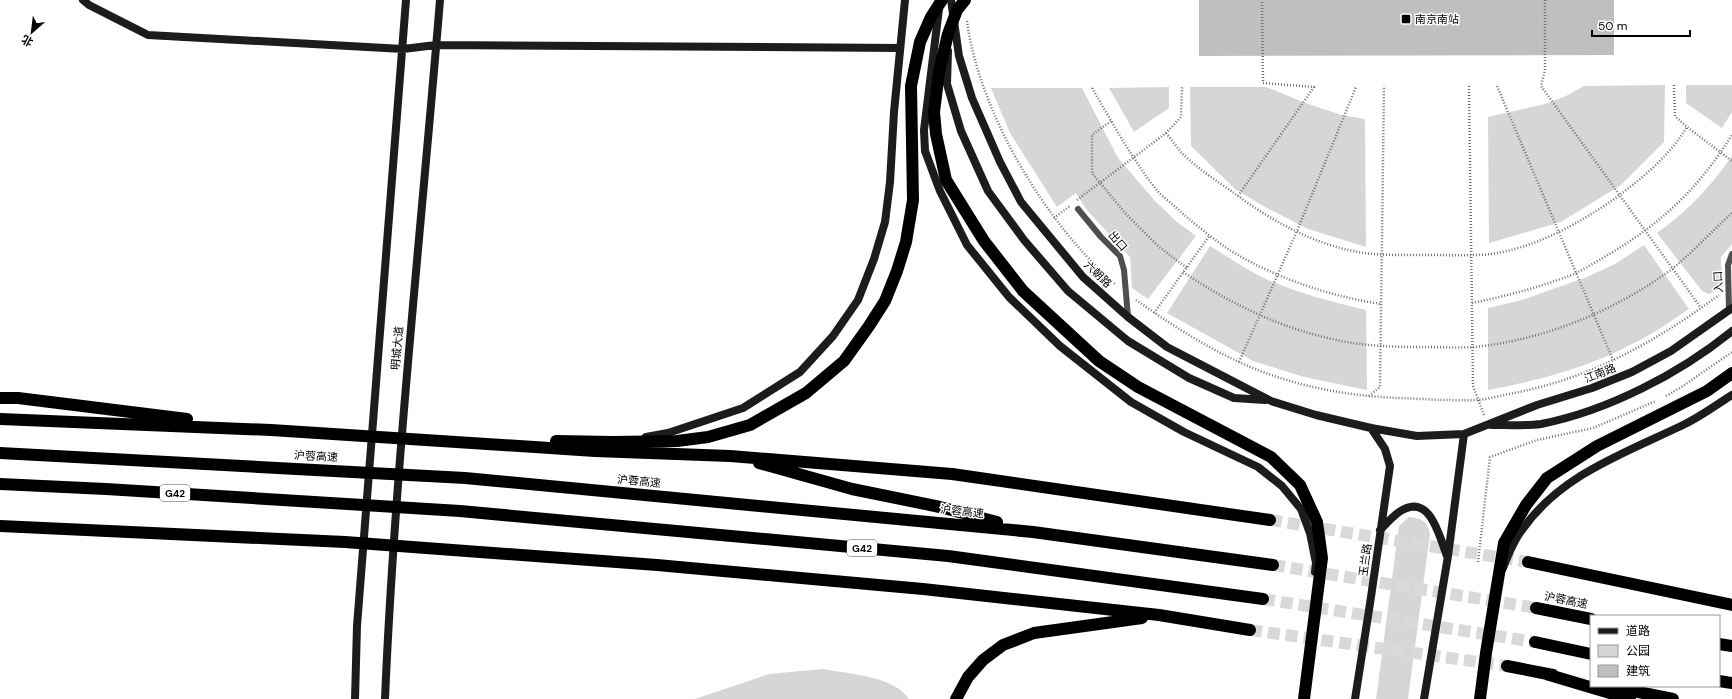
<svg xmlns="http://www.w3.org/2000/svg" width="1732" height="699" viewBox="0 0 1732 699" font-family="'DM Sans','Noto Sans SC',sans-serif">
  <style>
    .green { fill: #d6d6d6 }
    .building { fill: #bfbfbf }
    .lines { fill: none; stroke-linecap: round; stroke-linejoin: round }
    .highway-tunnel { stroke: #d9d9d9; stroke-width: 12; stroke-dasharray: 12 6; stroke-linecap: butt }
    .path { stroke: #717171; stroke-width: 2.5; stroke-dasharray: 1 2; stroke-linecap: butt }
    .lane { stroke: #4f4f4f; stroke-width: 6 }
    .secondary { stroke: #1c1c1c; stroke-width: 8 }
    .highway { stroke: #000; stroke-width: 12 }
    .poi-dot { fill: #000; stroke: #fff; stroke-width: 1.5 }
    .labels { text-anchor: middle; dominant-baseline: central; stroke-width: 3; stroke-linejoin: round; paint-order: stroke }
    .shield { fill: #fff; stroke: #4c4c4c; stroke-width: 1 }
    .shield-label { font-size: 10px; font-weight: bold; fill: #000 }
    .poi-label { font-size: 11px; fill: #000; stroke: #fff; text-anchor: start }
    .street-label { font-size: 11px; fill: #000; stroke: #fff }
  </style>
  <rect width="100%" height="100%" fill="#fff"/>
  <path class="green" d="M1665,85L1664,142L1621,185L1561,222L1489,243L1488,117L1545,104L1566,96L1584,86Z
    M1686,85H1732V112L1722,128L1686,103Z
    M1169,87V108L1134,132L1109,88Z
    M1190,87H1266L1308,104L1342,115L1365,119L1366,247L1308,229L1265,207L1235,189L1191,146Z
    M991,88H1082L1118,158L1156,202L1177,222L1196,236L1148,299L1132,288L1130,257L1086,209L1076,193L1057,207L1010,133Z
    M1732,156V244L1721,257C1720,274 1728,286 1709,294L1702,291L1657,233C1689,210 1710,187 1732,156Z
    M1644,245L1689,309C1671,321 1653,334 1634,343C1588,368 1539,380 1488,390V308L1522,300L1587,277L1615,264Z
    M1210,246C1228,257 1247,270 1266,279C1298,293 1332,302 1366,310L1367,390L1304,377L1253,361L1167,313Z
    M1409,517C1422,518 1428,522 1430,534L1408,699H1376L1399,526Z
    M823,669C849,674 894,676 909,699H695L769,674Z"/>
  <path class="building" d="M1199,0H1614V55L1199,56Z"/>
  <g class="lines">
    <path class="highway-tunnel" d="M1270,520L1528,562
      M1273,565L1536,608
      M1263,599L1535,642
      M1250,630L1507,666"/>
    <path class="path" d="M1545,0V70L1541,86L1701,308
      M967,21C979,113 1046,224 1116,285
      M1674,85L1675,116L1687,127L1732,161
      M1469,86L1473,386L1484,415
      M1497,86L1613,360
      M1092,88C1112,122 1131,157 1155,188C1162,197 1174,205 1182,213C1196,225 1212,238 1228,249C1273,277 1328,296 1381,304
      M1111,121L1092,135V173L1125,213L1158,246L1187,268
      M1166,133C1171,139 1176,146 1181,152C1195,167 1217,181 1234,193C1270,220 1313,244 1358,252C1382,256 1407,255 1431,255C1451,255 1472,256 1491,254C1533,248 1572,227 1607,204C1637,183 1668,158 1687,127
      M1238,196L1314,87L1263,83L1262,0
      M1077,200L1166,133L1181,117L1182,87
      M1054,218L1070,206
      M1183,272C1229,303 1278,327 1332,339C1362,346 1391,347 1422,347C1439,347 1457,348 1474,347C1544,340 1615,311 1672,269C1693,252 1712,231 1732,213
      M1136,300C1169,323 1202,345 1239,362C1289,385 1344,396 1399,398C1425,399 1452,401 1478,400C1488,399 1499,396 1509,394C1587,380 1656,342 1719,295
      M1472,303C1506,296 1541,287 1574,274C1585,269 1596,262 1606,256C1661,224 1698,189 1732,135
      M1154,313L1210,235
      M1239,362L1297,231L1356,87
      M1369,396L1380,387L1384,86
      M1666,396L1680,388L1732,352
      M1478,562L1490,457L1537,440L1593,428L1656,401"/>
    <path class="lane" d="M1078,209L1101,237L1120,256L1124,270L1128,317
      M1729,311L1728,265L1732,254"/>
    <path class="secondary" d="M83,0L89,5L148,35L403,49L436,45L900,48
      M951,0L959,56L972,98L1000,162L1021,202L1083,277L1128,317L1167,347L1271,401L1316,415L1371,428L1417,436L1464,434L1537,405L1592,388L1632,372L1671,351L1732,308
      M939,9L924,130L925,151L940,191L967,245L1009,297L1060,346L1131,402L1184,432L1258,467L1282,486L1301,509L1310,533L1316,563L1315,572
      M948,51L947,84L961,131L988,191L1024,240L1068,291L1128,341L1189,378L1234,398L1265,400
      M1492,425C1508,425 1525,426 1541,424C1607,411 1679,374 1732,331
      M646,437L668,433L743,408L800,372L833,336L858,300L874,259L885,222L890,182L894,112L905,0
      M1380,530C1386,524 1392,517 1399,512C1430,491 1439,536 1447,556
      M1503,568C1508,555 1514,540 1522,530C1560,475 1625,453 1683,425C1700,417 1716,405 1732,395
      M355,699L357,626L406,0
      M385,699C395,465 421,233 440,0
      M1355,699L1371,597L1390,466L1385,449L1371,428
      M1424,699L1448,556L1464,434"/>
    <path class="highway" d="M965,0L957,10L948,34L939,72L934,112L936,134L946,180L984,241L1023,291L1099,361L1138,387L1271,457L1300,485L1317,522L1322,558L1304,699
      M0,398H18L187,419
      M0,419L271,430L595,451L730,456L952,474L1270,520
      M556,441L613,442L677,441L708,437L750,425L806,393L844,361L869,326L885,301L897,271L906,242L913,200L911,86L920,42L931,17L942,0
      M0,453L465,478L1033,532L1273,565
      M759,463L852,489L940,507L997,522
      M0,484L106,489L460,511L948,556L1263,599
      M0,526L345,542L657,565L923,589L1159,615L1250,630
      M1528,562L1732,605
      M1536,608L1591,619
      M1535,642L1591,654
      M1719,644L1732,646
      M1507,666L1553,675
      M1546,674L1630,699
      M1719,681L1732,683
      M1618,688L1673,699
      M956,699L968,677L983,660L1003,645L1034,633L1142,618
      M1480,699L1486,653L1504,543L1526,505L1547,478L1597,446L1707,391L1732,373"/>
  </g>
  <rect class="poi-dot" x="1401" y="14" width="10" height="10" rx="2"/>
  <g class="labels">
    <g class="shield">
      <rect x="160" y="485" width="30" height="16" rx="3"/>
      <rect x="847" y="540" width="30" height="16" rx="3"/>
    </g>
    <g class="shield-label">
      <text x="175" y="493">G42</text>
      <text x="862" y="548">G42</text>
    </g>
    <g class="poi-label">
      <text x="1415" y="19">南京南站</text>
    </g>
    <g class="street-label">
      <text transform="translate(1118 241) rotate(49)">出口</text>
      <text transform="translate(1098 274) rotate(44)">六朝路</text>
      <text transform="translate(1718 282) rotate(-93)">入口</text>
      <text transform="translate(397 348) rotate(-85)">明城大道</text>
      <text transform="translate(1600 373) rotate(-21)">江南路</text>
      <text transform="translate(316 456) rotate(3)">沪蓉高速</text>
      <text transform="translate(639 481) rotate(5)">沪蓉高速</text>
      <text transform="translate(962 511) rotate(6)">沪蓉高速</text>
      <text transform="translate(1365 560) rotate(-82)">玉兰路</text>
      <text transform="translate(1566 600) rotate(11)">沪蓉高速</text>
    </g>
  </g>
  <rect x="1590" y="615" width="130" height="72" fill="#ffffff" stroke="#999999"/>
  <rect x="1598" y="628" width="20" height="6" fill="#1c1c1c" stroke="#999999"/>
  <text x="1626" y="635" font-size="12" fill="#000000">道路</text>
  <rect x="1598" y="645" width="20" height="12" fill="#d6d6d6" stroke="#999999"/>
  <text x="1626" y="655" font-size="12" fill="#000000">公园</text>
  <rect x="1598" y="665" width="20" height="12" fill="#bfbfbf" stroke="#999999"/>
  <text x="1626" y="675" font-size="12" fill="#000000">建筑</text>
  <g transform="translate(32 32) rotate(208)" stroke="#ffffff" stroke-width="3" paint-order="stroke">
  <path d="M0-3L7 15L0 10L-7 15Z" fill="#000000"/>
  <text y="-6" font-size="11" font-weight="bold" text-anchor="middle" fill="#000000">北</text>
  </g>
  <path d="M1592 30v6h98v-6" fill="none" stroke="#000000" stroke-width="2"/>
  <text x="1598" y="30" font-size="12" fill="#000000" stroke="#ffffff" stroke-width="3" paint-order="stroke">50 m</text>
</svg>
